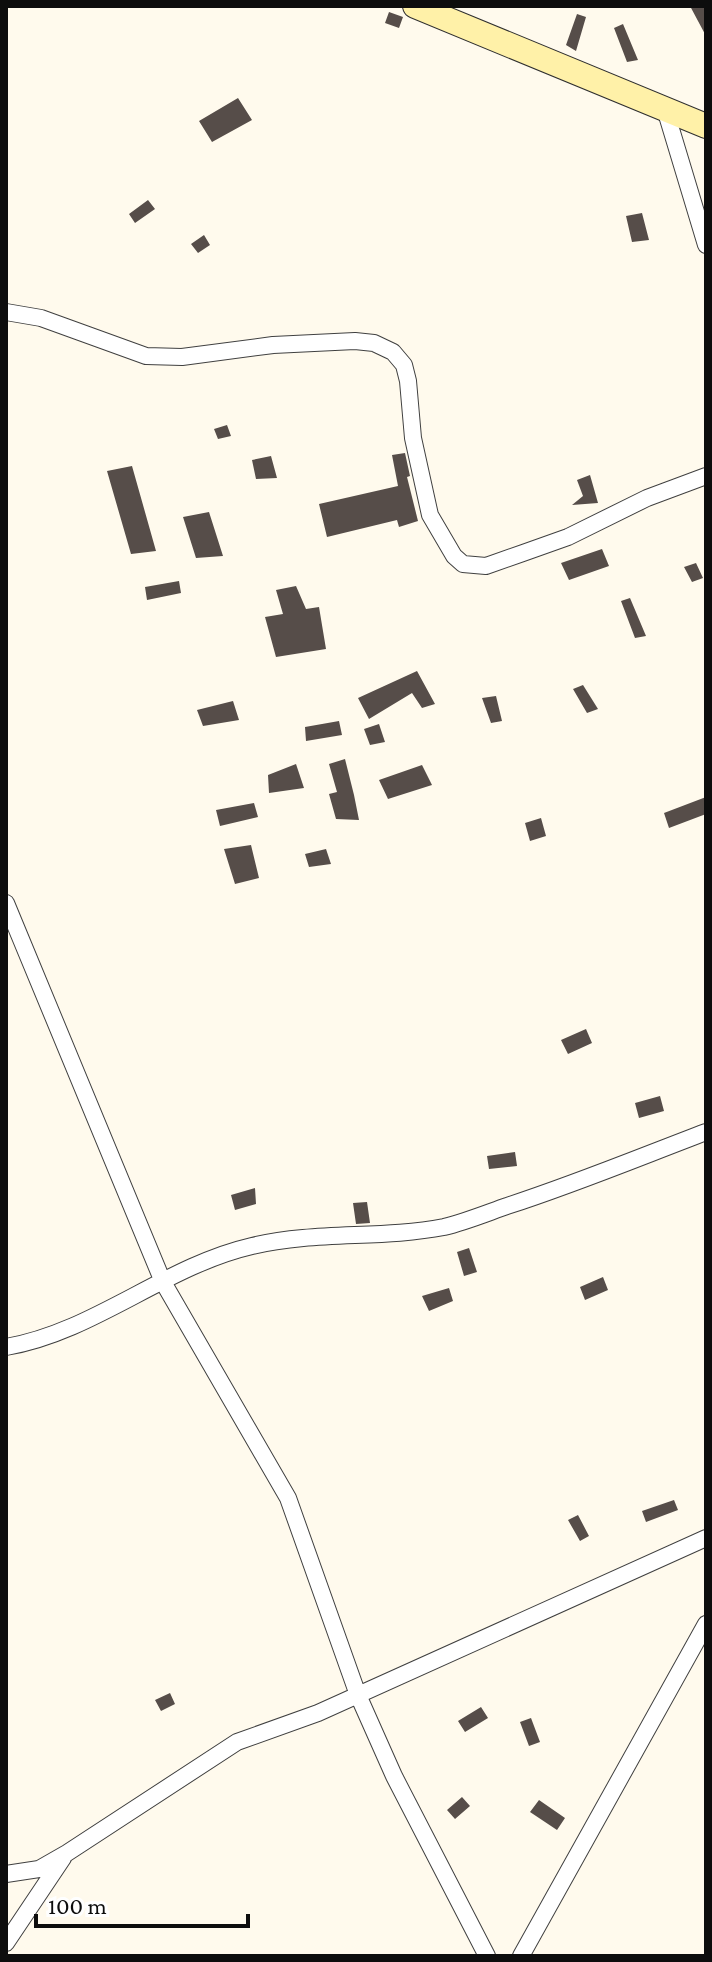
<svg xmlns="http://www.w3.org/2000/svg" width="712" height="1962" viewBox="0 0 712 1962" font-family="'Crimson Pro',serif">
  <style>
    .building { fill: #564d49 }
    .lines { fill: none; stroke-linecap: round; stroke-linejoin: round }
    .street-casing { stroke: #404040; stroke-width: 18 }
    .secondary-casing { stroke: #2f2f2f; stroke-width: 26 }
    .street { stroke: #fff; stroke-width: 16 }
    .secondary { stroke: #fff1a8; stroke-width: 24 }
  </style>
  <rect width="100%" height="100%" fill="#fffaed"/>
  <path class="building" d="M690,6H703L706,13V36Z
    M389,12L403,17L399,28L385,23Z
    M577,14L586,17L576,51L566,45Z
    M623,24L638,60L627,62L614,28Z
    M238,98L252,120L212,142L199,121Z
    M148,200L155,209L135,223L129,214Z
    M642,213L649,240L632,242L626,216Z
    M204,235L210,245L198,253L191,244Z
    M227,425L231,436L218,439L214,429Z
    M405,453L410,476L407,477L418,521L399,527L397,520L327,537L319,504L398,486L392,455Z
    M271,456L277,478L256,479L252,460Z
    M132,466L156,551L131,554L107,471Z
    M590,475L598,503L572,505L583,496L577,480Z
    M209,512L223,556L196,558L183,517Z
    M602,549L609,566L569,580L561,563Z
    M696,563L703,578L692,582L684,567Z
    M179,581L181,593L147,600L145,587Z
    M296,586L306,609L319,607L326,649L276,657L265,617L283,614L276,590Z
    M630,598L646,636L635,638L621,601Z
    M417,671L435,704L422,708L412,693L369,719L358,698Z
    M583,685L598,709L587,713L573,689Z
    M496,696L502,721L491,723L482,698Z
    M233,701L239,720L203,726L197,710Z
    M339,721L342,735L306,741L305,727Z
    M379,724L385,742L370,745L364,729Z
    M345,759L354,795L359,820L336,819L329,794L337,792L329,764Z
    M296,764L304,788L269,793L268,775Z
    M422,765L432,785L388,799L379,780Z
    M706,797V814L669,828L664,813Z
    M254,803L258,817L220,826L216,810Z
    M541,818L546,836L530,841L525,823Z
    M251,845L259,878L235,884L224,849Z
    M326,849L331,864L309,867L305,854Z
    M586,1029L592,1043L568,1054L561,1040Z
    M660,1096L664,1111L639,1118L635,1103Z
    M515,1152L517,1166L489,1169L487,1156Z
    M255,1188L256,1204L235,1210L231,1195Z
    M367,1202L370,1223L356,1224L353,1203Z
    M469,1248L477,1272L464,1276L457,1252Z
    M603,1277L608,1290L585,1300L580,1287Z
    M449,1288L453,1301L429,1311L422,1296Z
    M674,1500L678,1510L646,1522L642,1511Z
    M578,1515L589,1536L580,1541L568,1520Z
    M170,1693L175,1704L161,1711L155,1700Z
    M481,1707L488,1718L465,1732L458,1721Z
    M531,1718L540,1742L529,1746L520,1722Z
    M462,1797L470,1806L455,1819L447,1810Z
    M539,1800L565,1818L557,1830L530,1812Z"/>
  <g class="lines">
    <defs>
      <path id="street" d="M665,109L706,245
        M6,312L41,318L146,356L182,357L273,345L355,341L374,343L393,352L404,365L408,381L413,438L430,515L454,556L463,564L486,566L523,553L568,537L647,498L706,476
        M6,903L163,1282L288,1498L358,1695L394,1776L487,1956
        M6,1347C94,1332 165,1266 252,1246C315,1231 382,1239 444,1227C465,1222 487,1213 507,1206C575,1184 640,1157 706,1132
        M6,1874L39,1869L67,1853L237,1742L318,1713L706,1538
        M6,1943L63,1858
        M521,1956L706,1624"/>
      <path id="secondary" d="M415,6L706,126"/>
    </defs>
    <use href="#street" class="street-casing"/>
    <use href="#secondary" class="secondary-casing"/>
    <use href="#street" class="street"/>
    <use href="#secondary" class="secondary"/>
  </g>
  <rect width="712" height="1962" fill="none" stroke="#0d0d0d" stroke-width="16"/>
  <path d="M36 1914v12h212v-12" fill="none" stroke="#0d0d0d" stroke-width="4"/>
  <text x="48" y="1914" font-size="24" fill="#0d0d0d" stroke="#ffffff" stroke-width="6" paint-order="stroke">100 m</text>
</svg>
